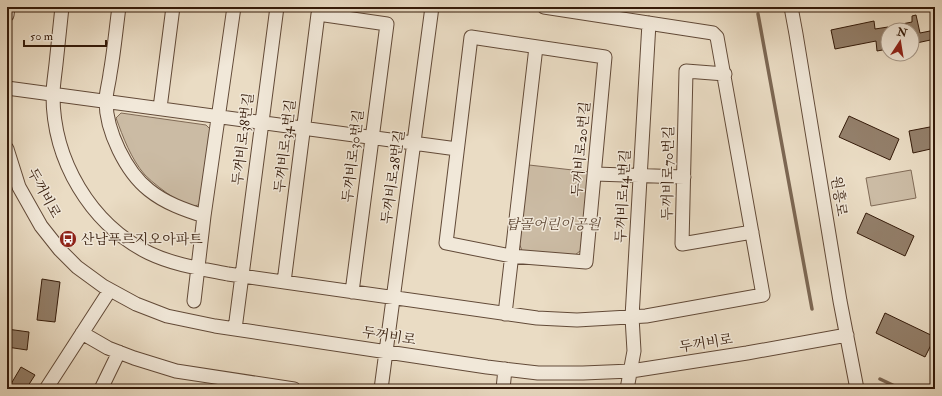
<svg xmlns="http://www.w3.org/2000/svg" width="942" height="396" viewBox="0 0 942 396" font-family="'IM FELL Double Pica','Noto Serif KR',serif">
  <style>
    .green { fill: #cbbba4; stroke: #806a56 }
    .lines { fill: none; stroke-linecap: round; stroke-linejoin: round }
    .stream { stroke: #7c6753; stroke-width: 3.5 }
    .building { fill: #937f6a; stroke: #341a09 }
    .minor-casing { stroke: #624a38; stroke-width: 15 }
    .minor { stroke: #f1e8d9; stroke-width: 13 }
    .labels { text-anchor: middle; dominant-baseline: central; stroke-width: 3; stroke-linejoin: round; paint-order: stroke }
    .street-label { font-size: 14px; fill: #341a09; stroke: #f1e8d9 }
    .park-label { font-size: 14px; font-style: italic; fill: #614a38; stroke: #f1e8d9 }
    .poi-label { font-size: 14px; fill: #341a09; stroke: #f1e8d9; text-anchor: start }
  </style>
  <rect width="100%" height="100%" fill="#eadcc4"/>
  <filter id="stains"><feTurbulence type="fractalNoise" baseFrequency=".005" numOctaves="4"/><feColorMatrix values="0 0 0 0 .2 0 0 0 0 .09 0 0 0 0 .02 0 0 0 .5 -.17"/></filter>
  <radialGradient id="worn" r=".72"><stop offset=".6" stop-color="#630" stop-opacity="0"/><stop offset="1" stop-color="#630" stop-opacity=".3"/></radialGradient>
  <path class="green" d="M121,113L206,125L213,132L202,203C190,210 185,204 174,198C165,192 153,183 145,175C131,159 123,137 116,118Z
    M529,165L590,172L584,248L571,258L524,256L518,240Z
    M911,170L916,198L871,206L866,178Z"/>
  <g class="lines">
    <path class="stream" d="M758,14L812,309
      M880,379L901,389"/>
  </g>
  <path class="building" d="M916,15L920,33L935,30V39L912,44V30H892V26L912,22V16Z
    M874,21L875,29L888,27V49L877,51L876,41L835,49L831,30Z
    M849,116L899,139L890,160L839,137Z
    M935,126V148L913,153L909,131Z
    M866,213L914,236L905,256L857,233Z
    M42,279L60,282L55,322L37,320Z
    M885,313L935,337L925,357L876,333Z
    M7,329L29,332L27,350L7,347Z
    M21,367L35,375L26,389H8Z"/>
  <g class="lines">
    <defs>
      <path id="minor" d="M62,7C60,26 58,45 56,64C55,74 53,85 53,95C53,160 90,224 149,253C174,265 202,269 228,274L537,318L577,320L646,316L763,295L717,37L713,33L544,7
        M119,7C116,29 114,52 110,74C109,83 106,92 106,101C106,131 126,172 149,190C165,203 185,210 204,216
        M791,7L796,34L840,301L857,389
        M7,15L8,7
        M471,37L605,57L586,262L511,256L446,243Z
        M725,74L686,71L682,244L752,232
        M7,88L457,149
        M160,108L173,7
        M7,149L19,187L41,226L60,250L77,267L103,286L136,304L167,316L215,326L487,367L538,373H583L631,371L747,353L847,335
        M595,174L684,177
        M284,282L318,14L387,24L352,292
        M194,301L204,216L234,7
        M505,314L536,47
        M235,329L277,7
        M82,333L108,348L134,358L176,371L294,389
        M46,389L110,290
        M101,389L119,352
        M381,389L432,7
        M503,389L505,369
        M627,389L634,351L632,317L649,23"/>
    </defs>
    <use href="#minor" class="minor-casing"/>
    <use href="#minor" class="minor"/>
  </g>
  <defs>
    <symbol id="bus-disc" viewBox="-11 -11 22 22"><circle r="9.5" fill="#8f2418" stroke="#f1e8d9"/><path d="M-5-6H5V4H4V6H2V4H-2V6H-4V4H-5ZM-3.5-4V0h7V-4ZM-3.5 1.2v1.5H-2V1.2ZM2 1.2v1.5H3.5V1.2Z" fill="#fff"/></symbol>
  </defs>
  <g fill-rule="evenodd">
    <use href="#bus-disc" x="58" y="229" width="20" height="20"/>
  </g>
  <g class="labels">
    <g class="street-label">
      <text transform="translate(243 139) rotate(-83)">두꺼비로38번길</text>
      <text transform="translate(285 146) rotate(-83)">두꺼비로34번길</text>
      <text transform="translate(581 149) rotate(-85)">두꺼비로20번길</text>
      <text transform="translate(353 156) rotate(-83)">두꺼비로30번길</text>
      <text transform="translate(668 173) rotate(-89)">두꺼비로70번길</text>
      <text transform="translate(393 177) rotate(-82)">두꺼비로28번길</text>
      <text transform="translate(44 193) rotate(62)">두꺼비로</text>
      <text transform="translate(623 196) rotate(-87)">두꺼비로14번길</text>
      <text transform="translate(839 196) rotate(81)">원흥로</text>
      <text transform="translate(389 336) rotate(9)">두꺼비로</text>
      <text transform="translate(706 343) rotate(-9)">두꺼비로</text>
    </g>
    <g class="park-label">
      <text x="553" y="224">탑골어린이공원</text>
    </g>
    <g class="poi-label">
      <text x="81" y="239">산남푸르지오아파트</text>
    </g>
  </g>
  <rect width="942" height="396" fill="none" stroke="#eadcc4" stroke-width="24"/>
  <rect x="8" y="8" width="926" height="380" fill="none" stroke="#341a09" stroke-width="2"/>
  <rect x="12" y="12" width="918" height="372" fill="none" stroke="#341a09"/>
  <g transform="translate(900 42) rotate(12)"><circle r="19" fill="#f1e8d9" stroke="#a59686"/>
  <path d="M0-3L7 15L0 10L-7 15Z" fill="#8f2418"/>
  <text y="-6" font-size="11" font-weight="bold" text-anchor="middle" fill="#341a09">N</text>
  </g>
  <path d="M24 40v6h82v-6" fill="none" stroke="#341a09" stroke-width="2"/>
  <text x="30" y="40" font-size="12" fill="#341a09" stroke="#f1e8d9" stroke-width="3" paint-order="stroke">50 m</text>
  <rect width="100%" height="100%" filter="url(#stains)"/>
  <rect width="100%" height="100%" fill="url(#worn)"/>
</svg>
